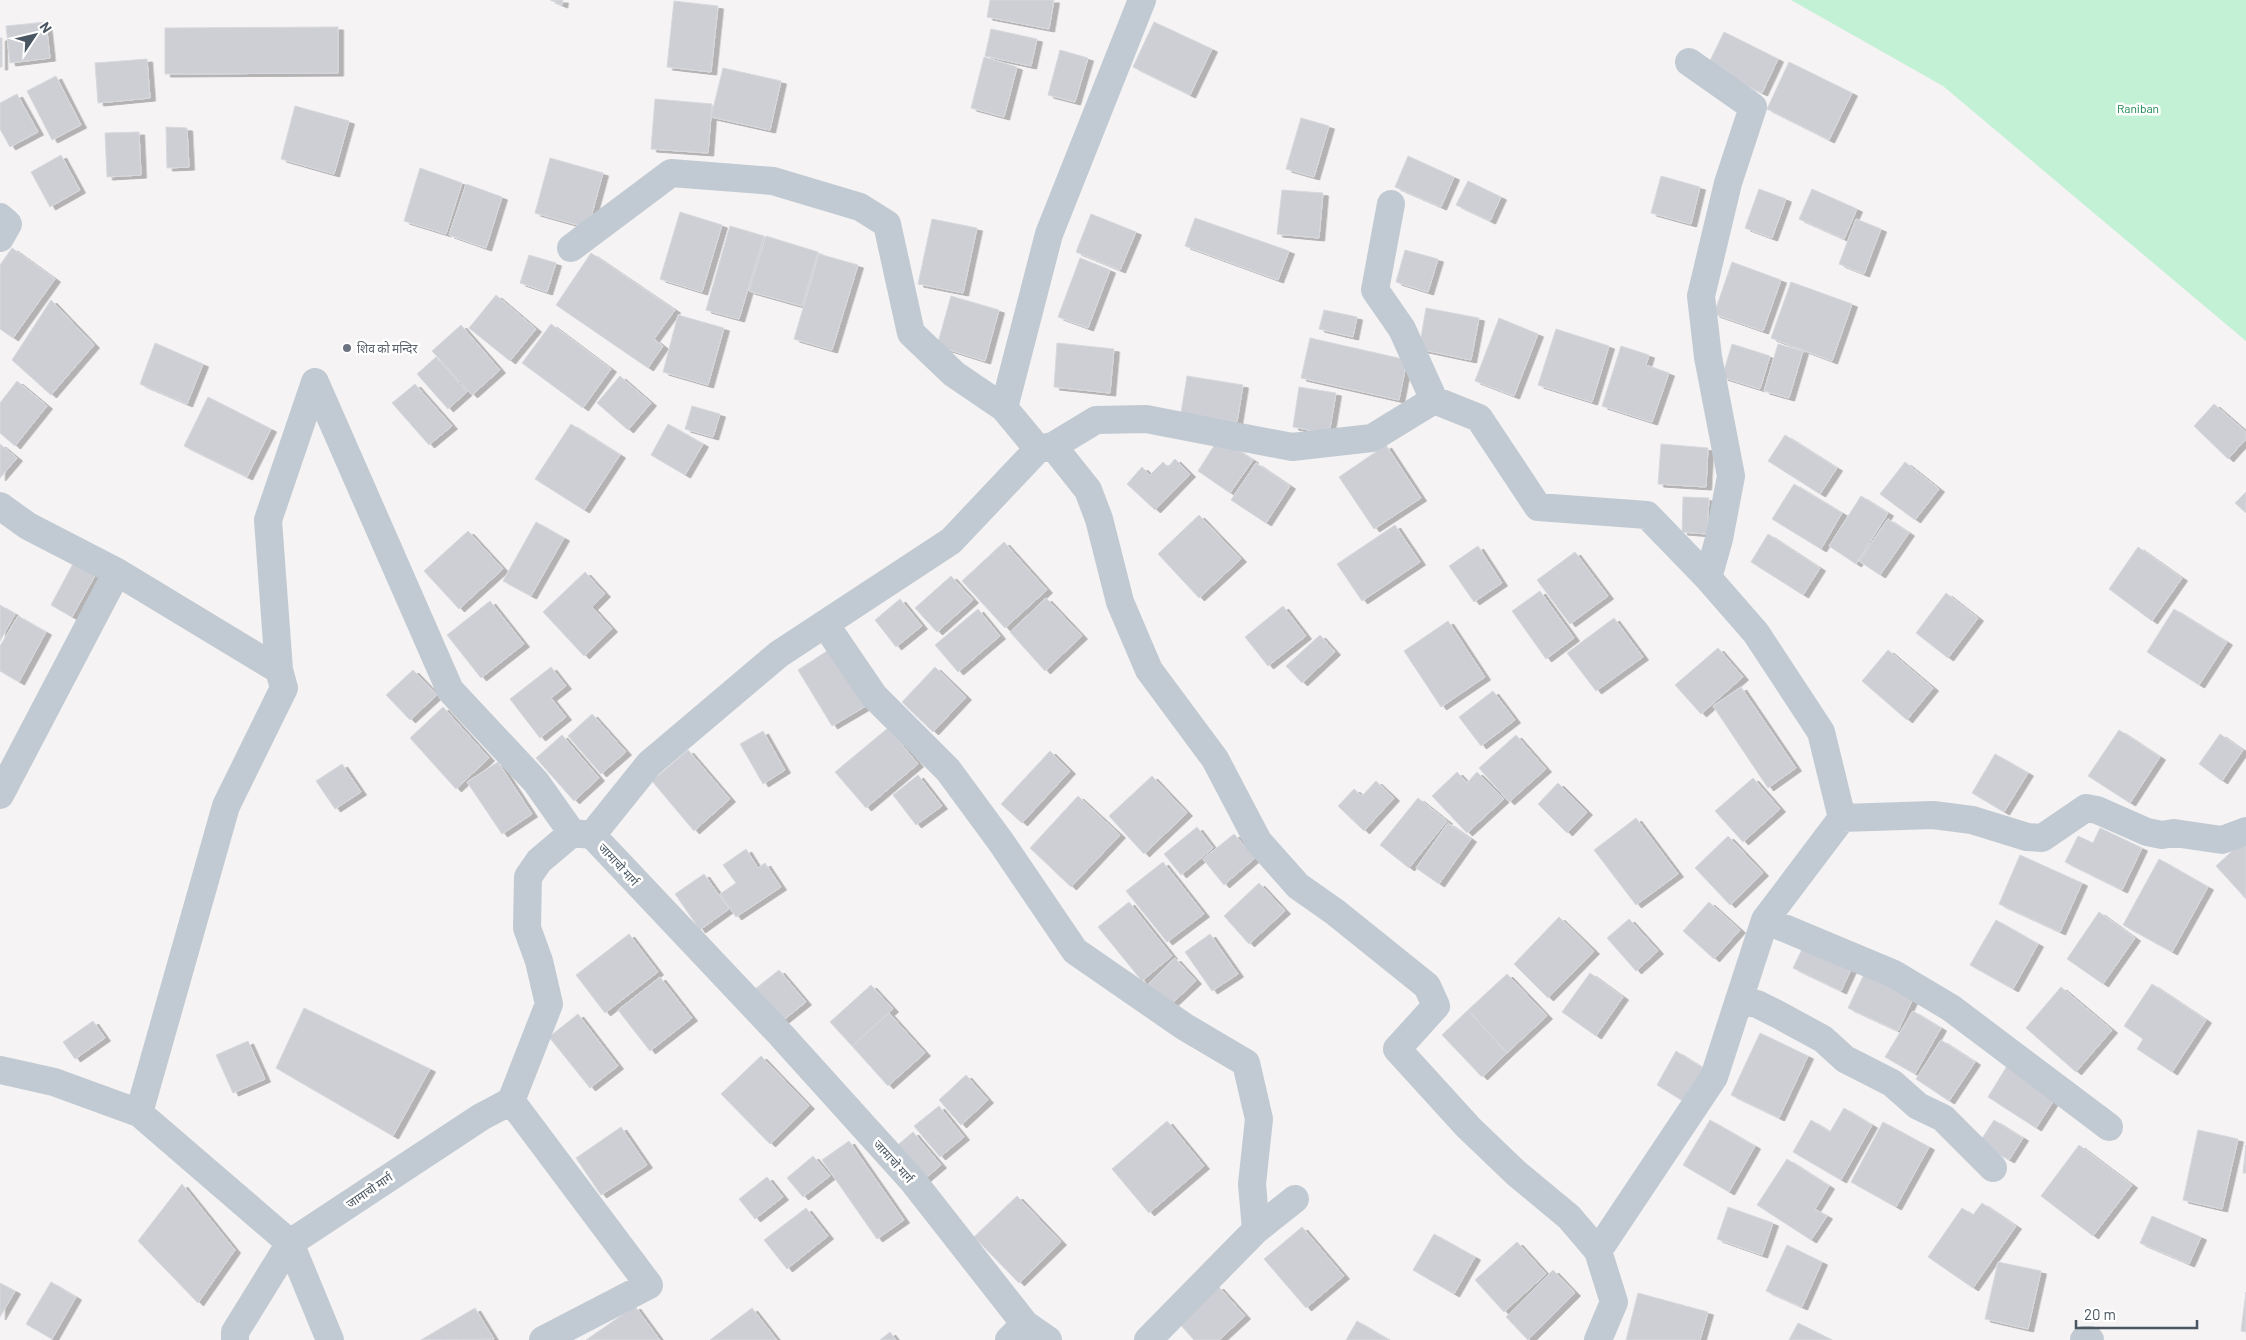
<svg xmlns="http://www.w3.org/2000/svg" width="2246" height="1340" viewBox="0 0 2246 1340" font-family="Barlow,'Noto Sans Devanagari',sans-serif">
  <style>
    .green { fill: #c3f1d5 }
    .building { fill: #cdcfd5; stroke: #d7d9de; filter: url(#shadow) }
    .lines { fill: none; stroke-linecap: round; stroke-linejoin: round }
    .minor { stroke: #c1cad2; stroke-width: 28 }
    .worship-dot { fill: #6b7280; stroke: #fff; stroke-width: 2 }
    .labels { text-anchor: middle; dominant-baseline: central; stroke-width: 5; stroke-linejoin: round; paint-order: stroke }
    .park-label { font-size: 12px; fill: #17864f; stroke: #fff }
    .worship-label { font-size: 12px; fill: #5b616d; stroke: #fff; text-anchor: start }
    .street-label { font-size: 12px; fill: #4a5661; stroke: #fff }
  </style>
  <defs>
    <filter id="shadow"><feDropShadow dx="5.5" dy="3" stdDeviation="0" flood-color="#0004"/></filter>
  </defs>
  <rect width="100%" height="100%" fill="#f5f3f3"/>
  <path class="green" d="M1791,0H2246V341L1943,86Z"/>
  <path class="building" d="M550,0H563L562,5Z
    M990,0H1054L1049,29L987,17Z
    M674,1L718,6L711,72L667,67Z
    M46,22L50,58L10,63L6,26Z
    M1154,22L1212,49L1190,95L1133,67Z
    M338,27V73L165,74V28Z
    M991,29L1037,39L1031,66L985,56Z
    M1724,32L1778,59L1762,93L1707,67Z
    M0,38H2V67H0Z
    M1060,50L1088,58L1075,102L1048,95Z
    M984,57L1017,67L1004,117L971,108Z
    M147,59L150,98L98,103L95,63Z
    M1789,62L1852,93L1829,140L1767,109Z
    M723,68L781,81L770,130L711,117Z
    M56,76L81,125L52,140L27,91Z
    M17,94L38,132L10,147L0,129V103Z
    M655,99L712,104L708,153L651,149Z
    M295,106L349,121L334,174L281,159Z
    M1301,118L1329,126L1314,177L1286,169Z
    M166,127L187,128L189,167L167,168Z
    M139,132L141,175L107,177L105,133Z
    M61,155L80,190L50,207L31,172Z
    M1408,156L1454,177L1441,207L1395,187Z
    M550,158L603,173L588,228L535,213Z
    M420,168L462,183L446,234L404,221Z
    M1661,176L1700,187L1691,224L1651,213Z
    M1468,181L1501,197L1490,221L1456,205Z
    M466,184L502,197L486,248L449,235Z
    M1759,189L1786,199L1772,238L1745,228Z
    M1812,189L1857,209L1844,239L1799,219Z
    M1282,190L1323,193L1319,238L1277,234Z
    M680,212L722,225L702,292L660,279Z
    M1091,214L1136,232L1120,270L1076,252Z
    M1195,218L1289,251L1278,280L1185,246Z
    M932,219L977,228L963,293L918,284Z
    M1856,219L1881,229L1864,274L1839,264Z
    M730,226L764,236L739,319L706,310Z
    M766,236L818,252L802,306L749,291Z
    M12,248L55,279L13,338L0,329V265Z
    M1405,250L1438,259L1428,292L1396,282Z
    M591,253L675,310L654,339L663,346L648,368L556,305Z
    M819,254L858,265L832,350L794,339Z
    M529,255L556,263L547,292L520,283Z
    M1080,258L1110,270L1088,328L1058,317Z
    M1732,262L1781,280L1763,331L1714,314Z
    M1791,282L1852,304L1832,361L1771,338Z
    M496,295L536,329L510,361L469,328Z
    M951,296L999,310L985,361L937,346Z
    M51,300L94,345L51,395L12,360Z
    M1426,308L1479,318L1471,360L1419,349Z
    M1324,310L1357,317L1353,337L1319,329Z
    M678,315L724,328L708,385L663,372Z
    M1499,318L1538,334L1514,396L1475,381Z
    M551,324L611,369L583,408L522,363Z
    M461,325L500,370L472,395L432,351Z
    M1556,329L1609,346L1592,402L1538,385Z
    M1310,338L1407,360L1399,400L1301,378Z
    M155,343L203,364L187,404L140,384Z
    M1057,343L1114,349L1110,393L1054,387Z
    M1732,344L1770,356L1760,389L1722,377Z
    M1778,344L1803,351L1789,398L1764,391Z
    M1621,346L1649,355L1646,365L1669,373L1652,422L1602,406Z
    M436,357L467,392L448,409L417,374Z
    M620,376L651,403L628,430L597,403Z
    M1187,376L1243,385L1237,422L1181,413Z
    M17,381L47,406L15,446L0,433V403Z
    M415,384L452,426L429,445L392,403Z
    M1299,387L1336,393L1329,434L1293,427Z
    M208,397L271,429L247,477L184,446Z
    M2214,404L2246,432V439L2228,459L2194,426Z
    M692,406L720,414L713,437L685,429Z
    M571,424L620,455L584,510L535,479Z
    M668,424L703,444L685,475L651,455Z
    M1785,435L1837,468L1820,494L1768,461Z
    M1219,438L1253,460L1230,493L1198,471Z
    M0,444L17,458L0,478Z
    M1661,444L1708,448L1706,487L1658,484Z
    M1386,445L1421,498L1374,529L1339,477Z
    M1175,459L1190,474L1155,510L1127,484L1142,467L1150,475L1163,462L1168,467Z
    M1905,462L1939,489L1915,520L1880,494Z
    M1256,463L1290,486L1266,523L1231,500Z
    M1794,484L1842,513L1821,549L1772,519Z
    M2246,492V513L2235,503Z
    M1861,496L1888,513L1856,564L1829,546Z
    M1683,497L1709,498L1707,534L1682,532Z
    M1199,515L1241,559L1199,598L1158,554Z
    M1888,519L1909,533L1880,575L1859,561Z
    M536,522L564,538L531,596L503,581Z
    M1395,525L1420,562L1362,601L1337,564Z
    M468,531L503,569L459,609L424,571Z
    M1768,534L1820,568L1803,595L1751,562Z
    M1004,542L1047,590L1005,628L962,581Z
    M1478,546L1502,583L1474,602L1449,566Z
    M2138,547L2182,578L2152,621L2109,589Z
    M1575,552L1608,596L1570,624L1537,580Z
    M75,560L97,572L72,617L51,605Z
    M585,572L605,594L592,607L612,629L584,656L543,612Z
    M951,576L973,600L937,632L915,608Z
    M1540,591L1574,638L1546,659L1512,611Z
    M1946,593L1978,618L1948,658L1916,633Z
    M1046,598L1082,636L1045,671L1010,632Z
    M900,599L922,626L896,647L875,620Z
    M490,601L524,644L481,678L447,635Z
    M0,605L15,614L0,641Z
    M1283,606L1306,636L1268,666L1245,637Z
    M978,609L1000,636L958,672L935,645Z
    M2174,609L2227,642L2199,685L2147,652Z
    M18,616L46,632L19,682L0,671V646Z
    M1614,618L1643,657L1596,691L1567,653Z
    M1448,621L1485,677L1441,707L1404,651Z
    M1320,635L1335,652L1302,683L1286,666Z
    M1718,648L1743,677L1701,714L1675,685Z
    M830,649L866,706L832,726L798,670Z
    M1888,650L1933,688L1907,720L1862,681Z
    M551,667L566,686L551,698L566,717L540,738L510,699Z
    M935,667L966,697L933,732L902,702Z
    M413,670L437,695L410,720L386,695Z
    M1741,687L1796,768L1768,788L1713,706Z
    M1493,691L1515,720L1481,746L1459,717Z
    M443,707L489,758L456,789L410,738Z
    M592,714L626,752L601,774L568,736Z
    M888,728L918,764L866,808L835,772Z
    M2119,730L2160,757L2130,803L2088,776Z
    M763,731L785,770L763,784L740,744Z
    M2220,734L2243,750L2222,781L2199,764Z
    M562,735L599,778L574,801L536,758Z
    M1516,735L1546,769L1509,802L1479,768Z
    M688,750L730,799L694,831L652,781Z
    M1050,751L1070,771L1022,823L1001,804Z
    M1995,754L2028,773L2004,812L1972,793Z
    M498,762L532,814L502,834L467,782Z
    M342,764L361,792L335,809L316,781Z
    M1457,772L1467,783L1477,772L1504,799L1467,833L1432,796Z
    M918,775L942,806L916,825L893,795Z
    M1152,776L1187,813L1144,854L1109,816Z
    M1753,778L1780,809L1743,842L1715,811Z
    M1376,781L1394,798L1364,831L1338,806L1354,789L1362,796Z
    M1558,783L1587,812L1567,833L1538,804Z
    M1078,796L1120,835L1071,887L1030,848Z
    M1418,798L1447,821L1409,868L1380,845Z
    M1636,818L1678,874L1636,905L1594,850Z
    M1448,823L1471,839L1439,884L1416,868Z
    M1197,827L1213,848L1181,875L1164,854Z
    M2100,828L2142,848L2122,890L2065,862L2078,836L2093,843Z
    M1234,834L1255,858L1224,885L1203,859Z
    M1728,836L1763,873L1730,905L1695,868Z
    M2246,838V899L2216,866Z
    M746,849L758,868L765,863L781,887L736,917L720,894L736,883L723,865Z
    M2020,855L2082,883L2060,932L1999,904Z
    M2159,859L2208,887L2172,952L2123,925Z
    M1163,862L1204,914L1167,942L1126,891Z
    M704,874L729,909L700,930L675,894Z
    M1259,883L1285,911L1249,944L1224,916Z
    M1129,902L1172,956L1142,981L1098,927Z
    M1709,902L1740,930L1714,959L1683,931Z
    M2099,912L2135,938L2103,984L2067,959Z
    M1559,917L1594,951L1548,998L1514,964Z
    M1629,919L1658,951L1636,971L1607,938Z
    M1996,920L2038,944L2013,989L1970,965Z
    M629,934L658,972L605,1013L576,975Z
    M1210,934L1238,974L1212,991L1185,952Z
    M1805,943L1853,965L1841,991L1793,968Z
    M1175,958L1196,981L1167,1008L1146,986Z
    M779,970L806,1002L781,1022L755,989Z
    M1866,970L1915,994L1898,1031L1848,1008Z
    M1590,973L1623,997L1596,1036L1562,1012Z
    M1507,974L1547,1016L1507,1053L1468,1010Z
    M660,977L692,1018L650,1051L618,1010Z
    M2152,984L2206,1020L2172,1072L2137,1049L2143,1039L2124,1026Z
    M871,985L893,1009L852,1046L830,1022Z
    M2061,987L2112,1030L2076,1072L2026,1028Z
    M304,1008L430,1069L393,1136L276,1068Z
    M1468,1010L1507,1053L1482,1077L1442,1035Z
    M1913,1011L1941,1028L1915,1074L1885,1057Z
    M889,1013L925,1053L888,1086L852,1046Z
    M578,1014L618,1066L590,1088L549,1037Z
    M93,1021L105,1038L75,1059L63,1042Z
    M1760,1033L1808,1056L1779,1118L1731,1095Z
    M1941,1040L1975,1062L1949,1101L1916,1079Z
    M248,1041L265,1079L233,1093L216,1055Z
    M1676,1051L1706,1070L1686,1103L1657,1085Z
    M761,1056L809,1106L770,1144L721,1094Z
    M2007,1066L2056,1097L2036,1128L1988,1097Z
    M966,1075L988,1100L961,1125L939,1100Z
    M939,1106L964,1137L940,1157L914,1126Z
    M1844,1108L1872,1125L1841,1180L1793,1152L1811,1120L1830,1132Z
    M1710,1120L1755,1146L1729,1192L1683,1165Z
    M1994,1120L2023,1138L2009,1160L1979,1143Z
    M1167,1121L1204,1166L1149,1213L1112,1169Z
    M1883,1122L1929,1147L1896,1207L1851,1182Z
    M621,1127L647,1165L601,1195L576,1158Z
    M2198,1130L2238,1139L2222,1209L2183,1200Z
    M913,1132L941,1165L921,1182L893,1149Z
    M849,1141L904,1220L877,1239L822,1160Z
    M2079,1145L2132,1185L2093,1236L2041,1196Z
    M2246,1145V1173H2243Z
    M813,1156L830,1176L803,1197L787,1178Z
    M1787,1159L1829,1186L1815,1209L1827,1216L1811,1240L1757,1205Z
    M767,1177L783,1197L755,1219L739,1199Z
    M182,1184L235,1250L198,1303L138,1241Z
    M1017,1196L1061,1242L1019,1283L974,1237Z
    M1982,1203L2016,1226L1973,1288L1928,1257L1962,1208L1973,1215Z
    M1728,1207L1773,1223L1762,1255L1717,1239Z
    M806,1208L828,1236L787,1269L764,1240Z
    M2152,1216L2201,1237L2189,1264L2140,1243Z
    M1302,1227L1344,1276L1306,1308L1264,1259Z
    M1434,1234L1475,1257L1454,1294L1413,1270Z
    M1517,1242L1546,1274L1504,1312L1475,1280Z
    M1787,1245L1822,1262L1802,1307L1766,1291Z
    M1998,1262L2041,1271L2028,1329L1985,1319Z
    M1553,1270L1575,1293L1528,1340L1506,1317Z
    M51,1282L76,1297L52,1339L26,1324Z
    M0,1283L15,1291L0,1317Z
    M1218,1286L1245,1316L1219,1340H1194L1178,1322Z
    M2246,1292V1332L2241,1331Z
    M1638,1293L1708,1312L1700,1340H1626Z
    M635,1306L660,1340H586Z
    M475,1308L494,1339L421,1340Z
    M752,1308L777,1340H710Z
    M1357,1321L1389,1340H1346Z
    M1798,1323L1832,1340H1789Z
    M890,1332L896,1340H880Z"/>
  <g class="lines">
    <path class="minor" d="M1689,62L1753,107L1728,183L1701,296L1708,357L1731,476L1719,539L1708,578
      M1391,204L1375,290L1402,329L1434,400
      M0,217L8,224L0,238
      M571,248L671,173L773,181L860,207L887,224L911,333L954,374L1004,408L1038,449L951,541L779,654L649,764L592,835
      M315,382L450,690L536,782L572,833
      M1004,408L1049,234L1142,0
      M1053,446L1088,490L1099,519L1120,602L1149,670L1215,759L1258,841L1298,886L1335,912L1427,986L1436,1006L1397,1049L1468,1127L1516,1173L1569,1217L1598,1251
      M1038,449L1053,446L1096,420L1146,419L1292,447L1372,438L1434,400L1479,418L1538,507L1647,515L1708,578L1756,633L1821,732L1842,818L1765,920L1714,1077L1598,1251L1614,1302L1598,1340
      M0,506L28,526L117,572L279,670L284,688L226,806L139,1113
      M825,624L874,696L948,770L1001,842L1075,951L1185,1027L1246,1063L1259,1119L1252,1184L1256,1230
      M279,670L268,520L315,382
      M0,795L117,572
      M1842,818L1933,815L1972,820L2027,837L2042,838L2086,808L2097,810L2147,832L2162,835L2174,833L2222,840L2246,831
      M1765,920L1894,974L1951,1008L2109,1127
      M1739,1001L1757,1004L1779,1015L1823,1039L1845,1059L1892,1083L1918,1106L1943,1118L1993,1168
      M0,1070L54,1082L139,1113L290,1243L330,1340
      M511,1101L649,1285L543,1340
      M235,1340V1332L290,1243L481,1117L511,1101L549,1004L539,961L527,928L528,877L539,861L572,833L592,835L781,1035L912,1180L1025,1324L1048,1340
      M1009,1340L1025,1324
      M1148,1340L1256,1230L1295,1199
      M2084,1340H2090"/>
  </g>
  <circle class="worship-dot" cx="347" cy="348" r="5"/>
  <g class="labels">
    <g class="park-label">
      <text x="2138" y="108">Raniban</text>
    </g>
    <g class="worship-label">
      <text x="357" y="348">शिव को मन्दिर</text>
    </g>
    <g class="street-label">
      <text transform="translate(619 864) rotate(47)">जामाचो मार्ग</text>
      <text transform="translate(894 1161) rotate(48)">जामाचो मार्ग</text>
      <text transform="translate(369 1190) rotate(-34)">जामाचो मार्ग</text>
    </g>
  </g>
  <g transform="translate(35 35) rotate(55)" stroke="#ffffff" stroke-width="4" paint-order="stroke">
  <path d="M0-4L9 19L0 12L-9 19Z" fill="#4a5661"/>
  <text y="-8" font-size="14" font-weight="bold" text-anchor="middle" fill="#4a5661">N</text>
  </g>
  <path d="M2076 1320v8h121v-8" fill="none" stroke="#4a5661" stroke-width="2.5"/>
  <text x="2084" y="1320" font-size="15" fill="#4a5661" stroke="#ffffff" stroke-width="4" paint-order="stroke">20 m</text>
</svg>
